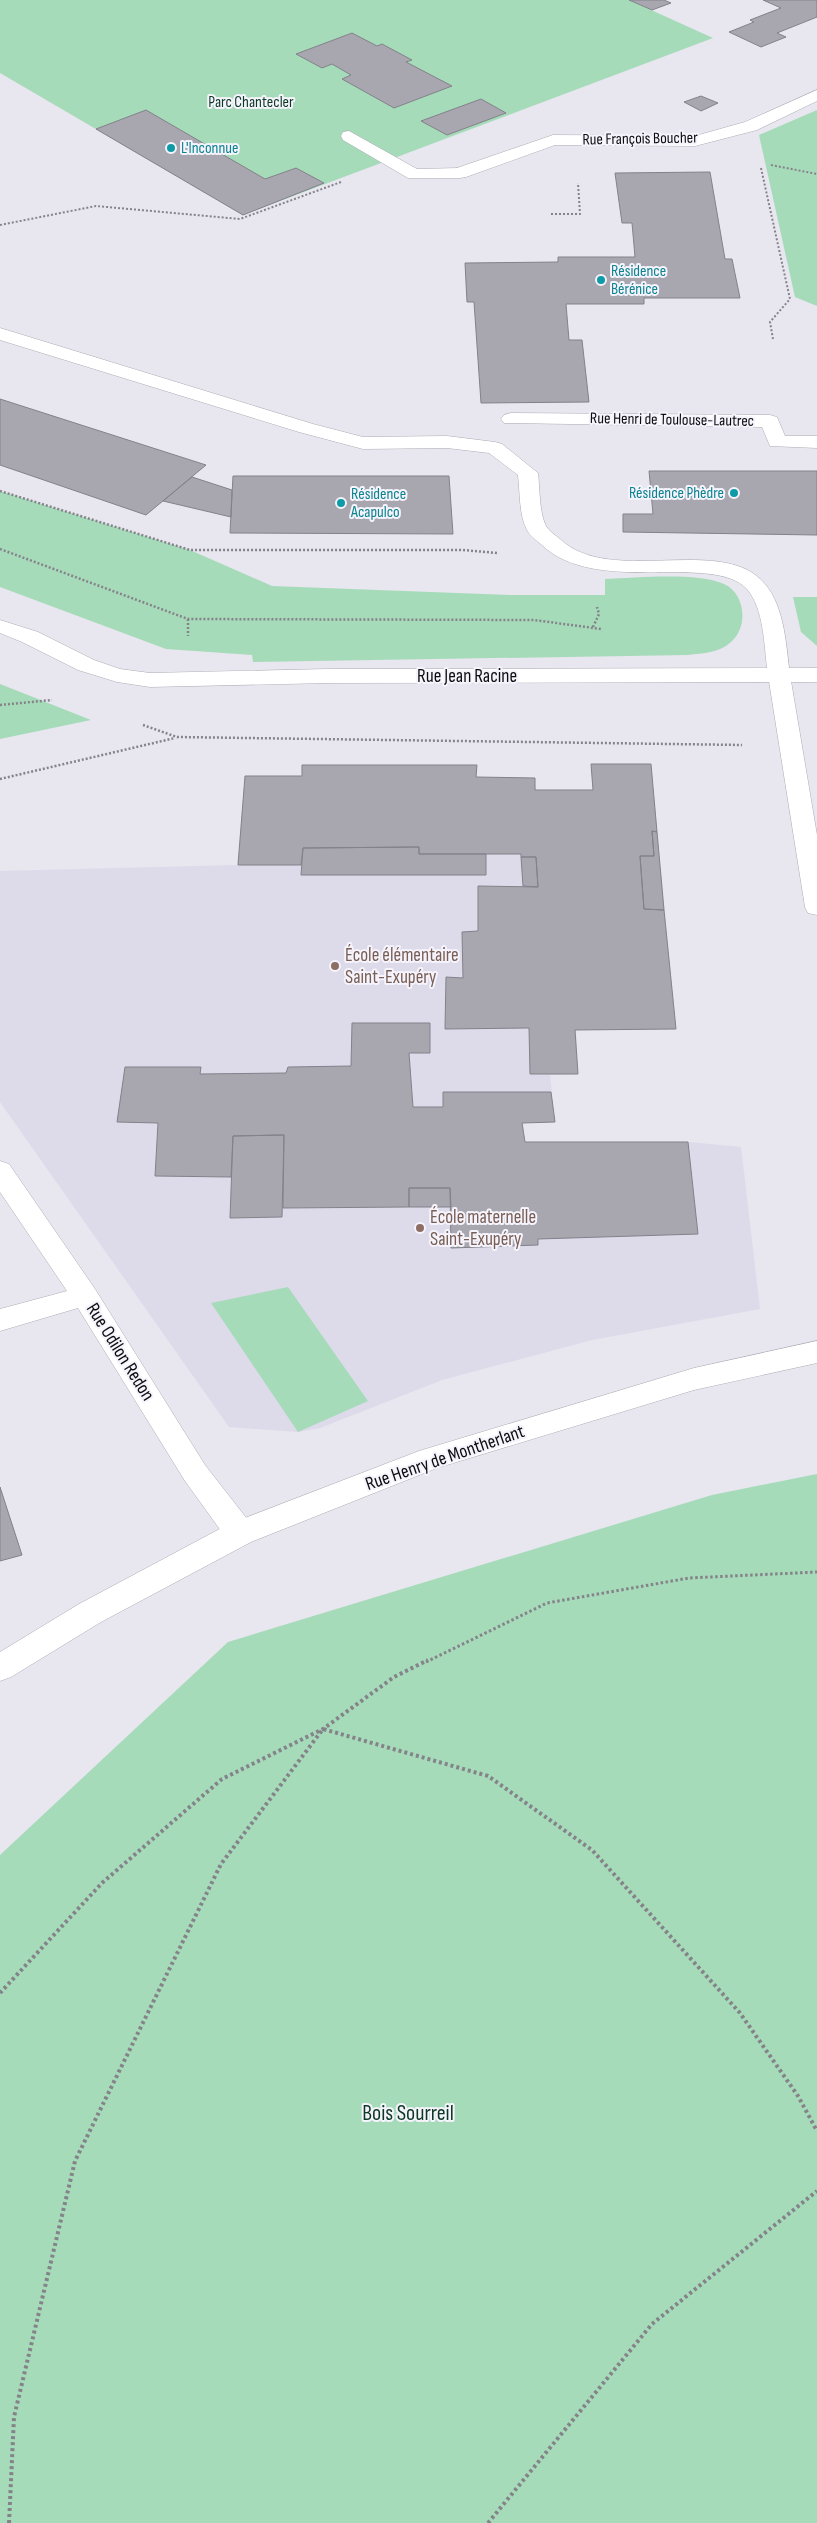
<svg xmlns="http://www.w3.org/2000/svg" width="817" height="2523" viewBox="0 0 817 2523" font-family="'Sofia Sans Condensed',sans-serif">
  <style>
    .built { fill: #dddaea }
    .green { fill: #a6dbba }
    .building { fill: #a8a6af; stroke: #83828a }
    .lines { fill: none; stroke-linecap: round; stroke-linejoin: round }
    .service-casing { stroke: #aeacb5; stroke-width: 1 }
    .minor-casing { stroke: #aeacb5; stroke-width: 1 }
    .tertiary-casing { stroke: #aeacb5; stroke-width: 1 }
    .path-far3 { stroke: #85838a; stroke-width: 2; stroke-dasharray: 2 2; stroke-linecap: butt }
    .path-far2 { stroke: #85838a; stroke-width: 2.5; stroke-dasharray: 2 2; stroke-linecap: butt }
    .path-far1 { stroke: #85838a; stroke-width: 3; stroke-dasharray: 2.5 2.5; stroke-linecap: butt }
    .path { stroke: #85838a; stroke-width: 4; stroke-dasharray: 3 3; stroke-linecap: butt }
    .service { fill: #fff; fill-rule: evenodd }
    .minor { fill: #fff; fill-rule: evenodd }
    .tertiary { fill: #fff; fill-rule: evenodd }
    .culture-dot { fill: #0f9aa8; stroke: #f5f3fc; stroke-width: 2 }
    .education-dot { fill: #8d6e63; stroke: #f5f3fc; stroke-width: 2 }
    .labels { text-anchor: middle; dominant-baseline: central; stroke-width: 4; stroke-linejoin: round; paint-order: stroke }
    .far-park-label { font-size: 16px; fill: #0c3923; stroke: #f5f3fc }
    .far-street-label { font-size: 16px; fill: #0d0c0f; stroke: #f5f3fc }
    .far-culture-label { font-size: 16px; fill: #0d838f; stroke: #f5f3fc; text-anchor: start }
    .street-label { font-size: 19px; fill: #0d0c0f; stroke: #f5f3fc }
    .education-label { font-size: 19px; fill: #785e54; stroke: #f5f3fc; text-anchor: start }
    .near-park-label { font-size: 22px; fill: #0c3923; stroke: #f5f3fc }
  </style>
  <rect width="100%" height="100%" fill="#e8e6ef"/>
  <path class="built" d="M591,764H651L676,1029L576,1030L578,1074L550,1075L555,1122L523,1123L525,1142H688L741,1147L760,1309L592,1340L442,1380L320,1428L298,1432L229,1427L0,1102V871L237,865L245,776H302V765H477V777L535,778L536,790H593Z"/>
  <path class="green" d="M0,0H629L713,38L243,215L0,73Z
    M817,110V306L795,297L759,135Z
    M0,491L190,550L272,586L511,595H605V579C637,578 696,572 724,584C745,593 749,627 731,642C719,653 703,653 688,655L253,662L252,655L166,649L0,587Z
    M793,597H817V646L801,632Z
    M0,684L91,720L0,739Z
    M288,1287L368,1401L298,1432L211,1303Z
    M817,1474V2523H0V1855L228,1642L712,1495Z"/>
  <path class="building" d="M629,0H664L671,3L652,10Z
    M763,0H817V17L777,33L786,37L761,47L729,32L754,22L750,20L781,8Z
    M352,33L377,46L382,44L412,60L406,62L452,86L394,108L342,79L351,75L332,64L322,68L296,54Z
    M701,96L718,103L701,111L684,102Z
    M481,99L506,113L447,135L421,121Z
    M146,110L265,179L296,168L324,183L243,215L96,129Z
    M710,172L725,259H732L740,298H644V304H566L569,340H582L589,402L481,403L474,302H467L465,263L558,262V257H635L632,223H622L615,173Z
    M0,399L206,465L146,515L0,465Z
    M649,471H817V535L623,532V514H653Z
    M233,476H449L453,534L230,533Z
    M192,477L232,490L231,517L163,501Z
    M591,764H651L657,832L652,831L654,856H640L644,909L664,910L676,1029L575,1030L578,1074H530L529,1028L445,1029L446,977L463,978L462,932L478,931V886L538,887L536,857H521V854H419V847L303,848L301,865H238L245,776H302V765H477L476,777L535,778V790H593Z
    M652,831L657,832L664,910L644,909L640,856H654Z
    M419,847V854H486V875H301L303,848Z
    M521,857H536L538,887L523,886Z
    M352,1023H430V1053H409L413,1107H443V1092H551L555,1122L522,1123L525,1142H688L698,1234L538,1239V1245L451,1248L450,1188H409V1207L283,1208L284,1135L233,1136L231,1177L155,1176L158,1123L117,1122L125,1067H201L200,1074L286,1073L288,1067L351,1066Z
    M284,1135L282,1217L230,1218L233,1136Z
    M409,1188H450L451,1207H409Z
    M0,1487L22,1555L0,1561Z"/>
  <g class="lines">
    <defs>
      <path id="service" d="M349,131L417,169L460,168L466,169L469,173L466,177L460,178H408L343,140L341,136L343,132Z
        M0,328L313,424L363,437L447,436L495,442L502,444L538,473C540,489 539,512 546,526C549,531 555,535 560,539C610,587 723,533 765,584C785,608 786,646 790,675L787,680L779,682L771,680L768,675C764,650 765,615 750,593C721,549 597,598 542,545C536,540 529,535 526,528C519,513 520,492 518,475L489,453L447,448L363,449L299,432L0,340Z
        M0,1161L9,1164L95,1289L205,1465L251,1524L255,1533L251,1542L240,1545L229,1542L185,1481L78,1308L0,1331V1309L67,1291L0,1192Z"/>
      <path id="minor" d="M817,90V101L757,130L695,146L555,145L466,177H454L451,173L454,169L553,135L695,136L745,122Z
        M511,413L770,415L777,417L785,436H817V448L770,446L762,427L504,423L501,419L504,415Z
        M779,668L787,670L790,675L817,835V915L808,913L805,907L768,675L771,670Z
        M817,1341V1363L694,1390L437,1468L251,1542L101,1622L11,1677L0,1681V1652L79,1604L229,1524L419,1451L694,1368Z"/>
      <path id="tertiary" d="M0,620L38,632L94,660L120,669L150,673L328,669L817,668V682L328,683L150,687L117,682L78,670L22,642L0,633Z"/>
    </defs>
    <use href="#service" class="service-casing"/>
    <use href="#minor" class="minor-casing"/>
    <use href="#tertiary" class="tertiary-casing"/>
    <path class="path-far3" d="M771,165L817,174
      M761,168L790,299L770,322L773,339
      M551,214H580L578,183
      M0,225L96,206L240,219L341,182"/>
    <path class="path-far2" d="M0,491L190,550H463L497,553
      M0,549L188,619L534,620L601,629
      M188,619V636
      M593,627L599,614L597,607
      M0,705L52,700
      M143,725L177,737L742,745
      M0,779L175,738"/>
    <path class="path-far1" d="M426,1662L547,1603L689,1578L817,1572"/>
    <path class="path" d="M0,1993L102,1883L222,1779L323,1729L394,1677L428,1660
      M9,2523L14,2417L75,2161L221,1864L323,1729L488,1776L592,1850L740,2013L798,2096L817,2131
      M488,2523L652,2324L817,2191"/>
    <use href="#service" class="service"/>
    <use href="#minor" class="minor"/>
    <use href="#tertiary" class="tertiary"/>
  </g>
  <g class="culture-dot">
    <circle cx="171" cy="148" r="5"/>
    <circle cx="601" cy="280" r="5"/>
    <circle cx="734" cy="493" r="5"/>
    <circle cx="341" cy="503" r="5"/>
  </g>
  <g class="education-dot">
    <circle cx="335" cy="966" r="5"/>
    <circle cx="420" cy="1228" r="5"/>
  </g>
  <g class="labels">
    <g class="far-park-label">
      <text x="251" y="102">Parc Chantecler</text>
    </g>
    <g class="far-street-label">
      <text transform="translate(640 139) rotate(-1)">Rue François Boucher</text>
      <text transform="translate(672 420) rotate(1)">Rue Henri de Toulouse-Lautrec</text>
    </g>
    <g class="far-culture-label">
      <text x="181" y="148">L'Inconnue</text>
      <text x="611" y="271">Résidence<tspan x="611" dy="18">Bérénice</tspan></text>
      <text x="724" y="493" text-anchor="end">Résidence Phèdre</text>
      <text x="351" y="494">Résidence<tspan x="351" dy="18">Acapulco</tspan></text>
    </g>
    <g class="street-label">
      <text x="467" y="676">Rue Jean Racine</text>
      <text transform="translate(120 1352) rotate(58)">Rue Odilon Redon</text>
      <text transform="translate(445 1458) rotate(-19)">Rue Henry de Montherlant</text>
    </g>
    <g class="education-label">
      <text x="345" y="955">École élémentaire<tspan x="345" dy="22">Saint-Exupéry</tspan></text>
      <text x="430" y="1217">École maternelle<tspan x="430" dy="22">Saint-Exupéry</tspan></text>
    </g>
    <g class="near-park-label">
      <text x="408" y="2113">Bois Sourreil</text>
    </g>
  </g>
</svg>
